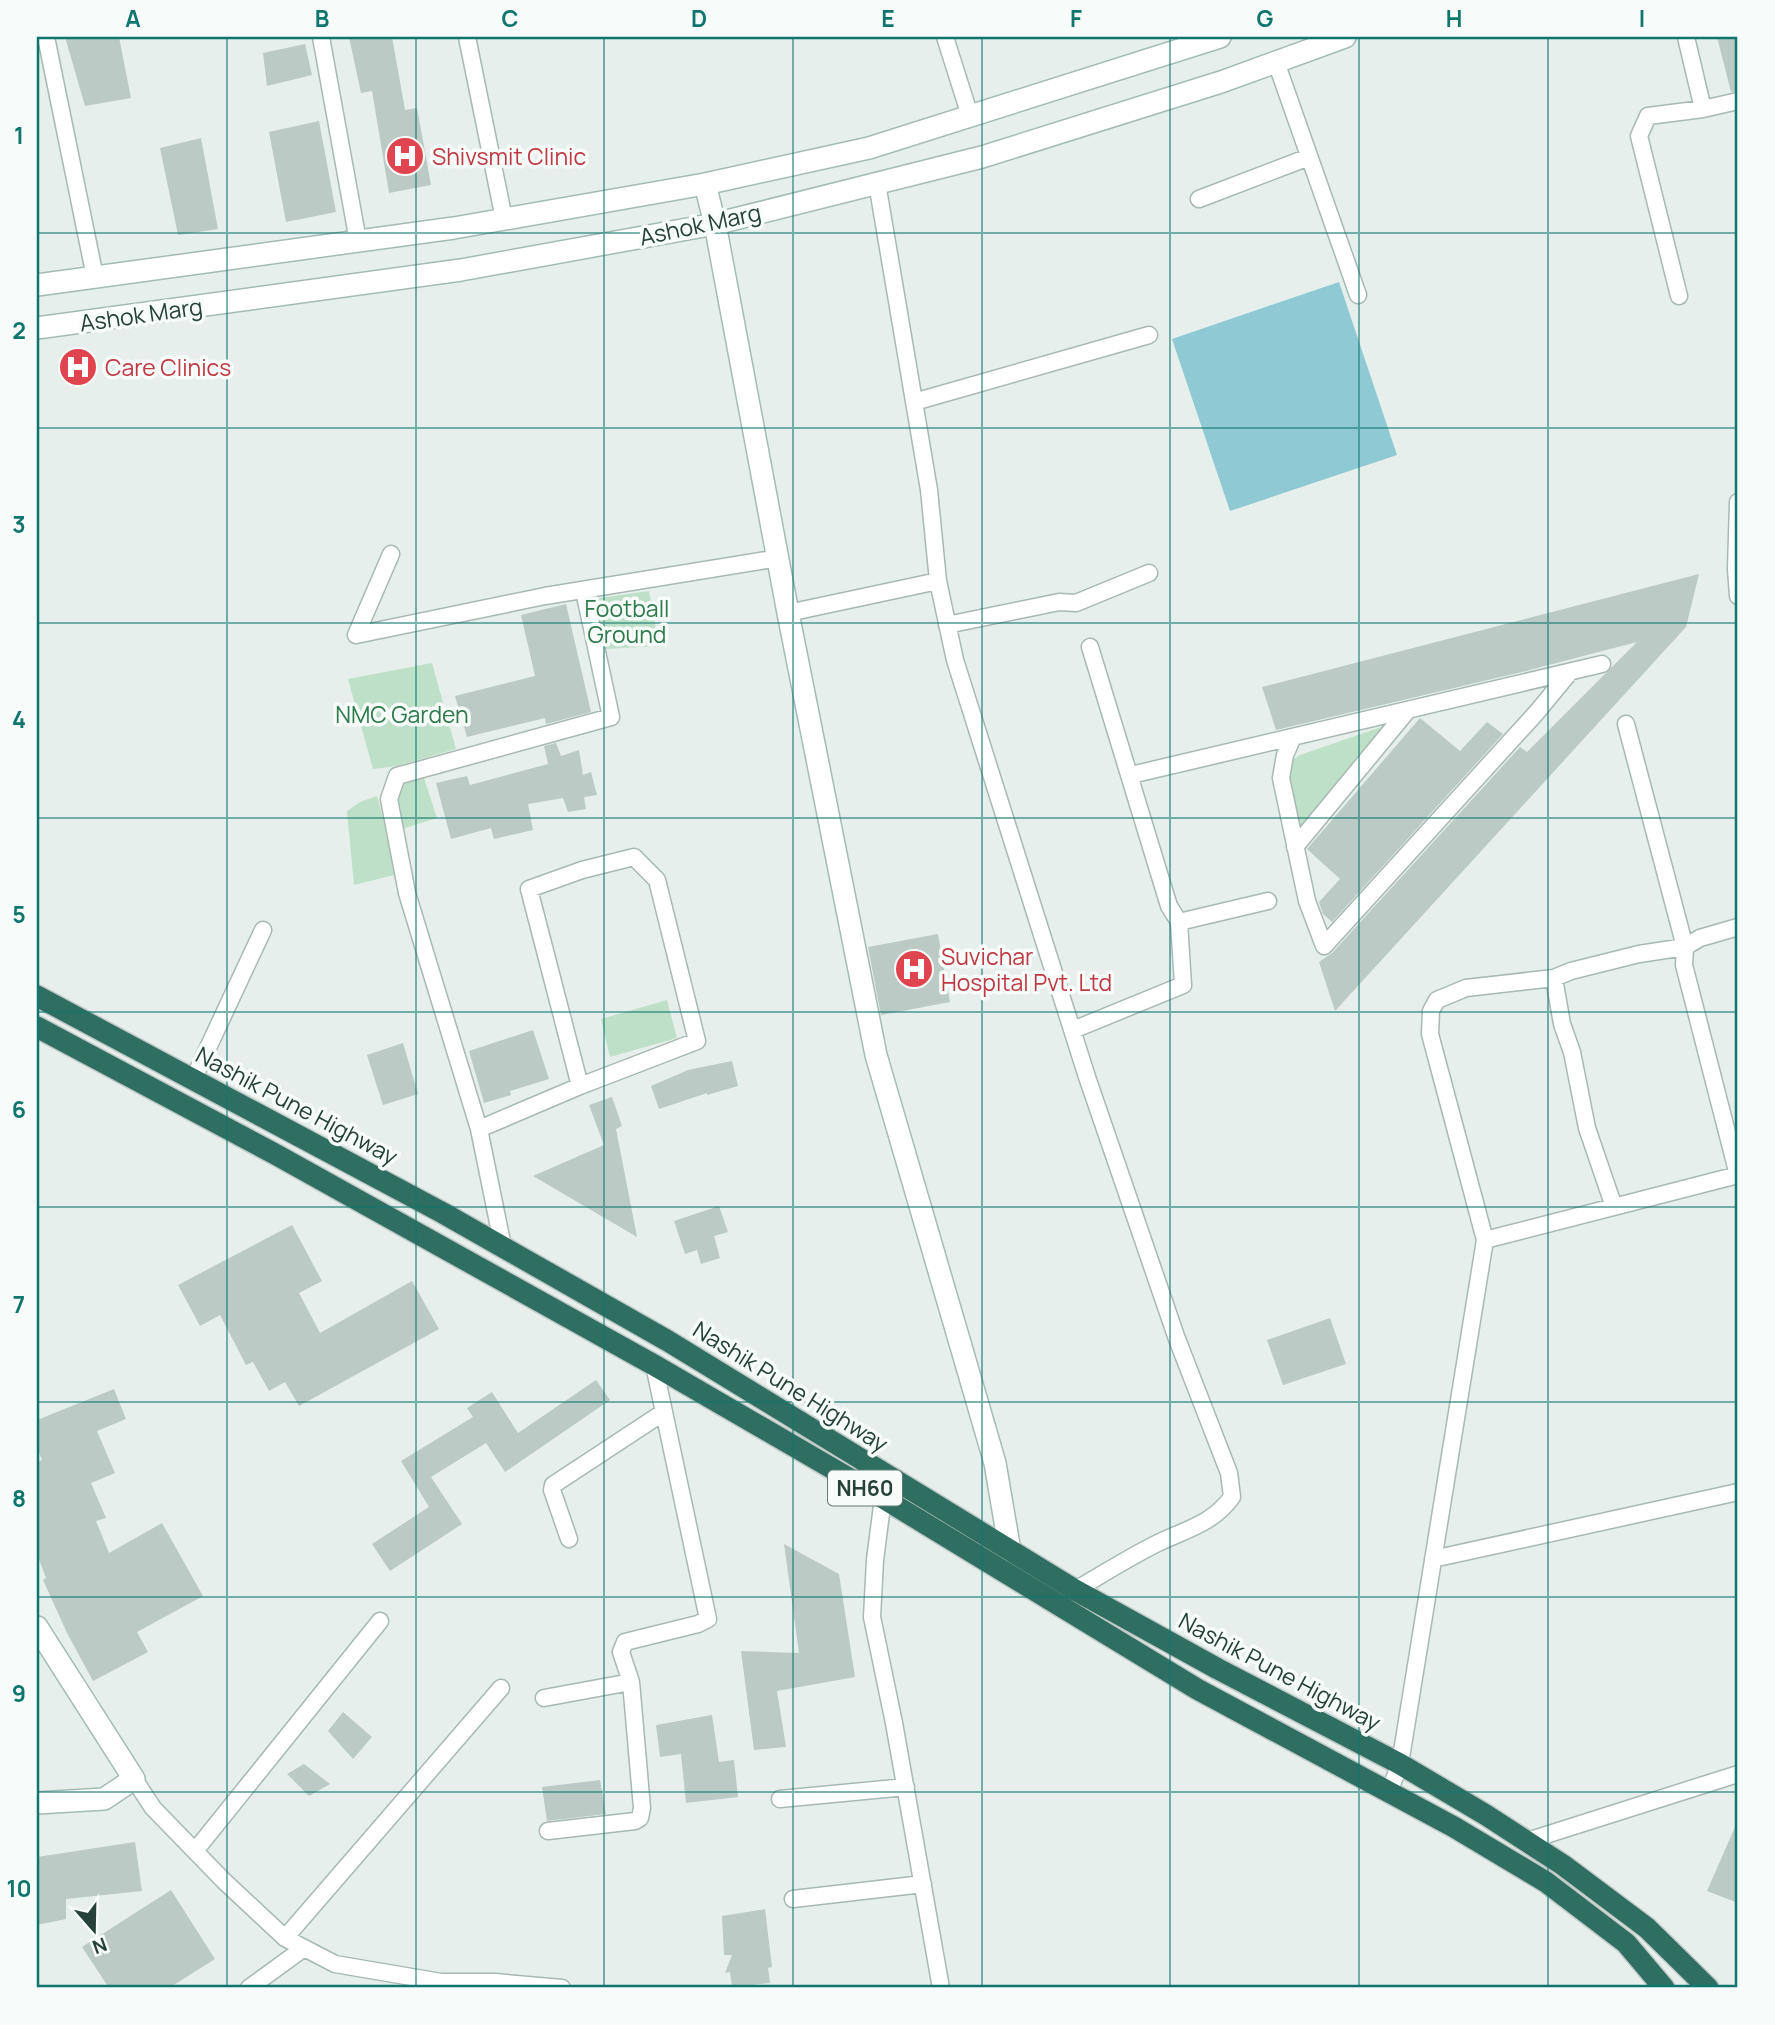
<svg xmlns="http://www.w3.org/2000/svg" width="1775" height="2025" viewBox="0 0 1775 2025" font-family="Manrope,sans-serif">
  <style>
    .green { fill: #bfe0c8 }
    .water { fill: #8ec9d4 }
    .building { fill: #bbcac4 }
    .lines { fill: none; stroke-linecap: round; stroke-linejoin: round }
    .street-casing { stroke: #a8b8b2; stroke-width: 19 }
    .secondary-casing { stroke: #a4bbb3; stroke-width: 24 }
    .highway-casing { stroke: #c2cac8; stroke-width: 24 }
    .street { stroke: #fff; stroke-width: 16 }
    .secondary { stroke: #fff; stroke-width: 21 }
    .highway { stroke: #2f6f62; stroke-width: 21 }
    .grid { fill: none; stroke: #0f766e; stroke-width: 2; stroke-opacity: 0.55 }
    .labels { text-anchor: middle; dominant-baseline: central; stroke-width: 7; stroke-linejoin: round; paint-order: stroke }
    .shield { fill: #f7fbf9; stroke: #637a73; stroke-width: 2 }
    .shield-label { font-size: 21px; font-weight: bold; fill: #24423a }
    .health-label { font-size: 23px; fill: #be3a42; stroke: #f7fbf9; text-anchor: start }
    .street-label { font-size: 23px; fill: #24423a; stroke: #f7fbf9 }
    .park-label { font-size: 23px; fill: #2d7a4b; stroke: #f7fbf9 }
    .neatline { fill: none; stroke: #0f766e; stroke-width: 2.5 }
    .grid-label { font-size: 23px; text-anchor: middle; font-weight: bold; fill: #0f766e }
  </style>
  <rect width="100%" height="100%" fill="#e6efeb"/>
  <path class="green" d="M649,591L659,646L605,649L593,599Z
    M432,663L456,749L397,766L373,769L348,679Z
    M1390,724L1295,834L1286,769L1288,763L1300,755Z
    M423,775L437,818L402,829L395,801L404,783Z
    M377,796L398,874L354,885L347,811L360,802Z
    M667,1000L677,1038L610,1057L601,1019Z"/>
  <path class="water" d="M1339,282L1397,455L1230,511L1172,339Z"/>
  <path class="building" d="M65,37H119L131,98L85,106Z
    M349,37H392L405,110L417,108L431,185L389,193L372,91L361,93Z
    M1717,37H1738V91L1731,92Z
    M305,44L312,75L267,86L263,53Z
    M319,121L336,212L286,222L269,132Z
    M201,138L218,229L178,235L160,148Z
    M1699,574L1686,627L1335,1011L1319,962L1332,953L1520,747L1527,752L1637,642L1522,672L1276,730L1262,687Z
    M566,604L591,712L546,724L545,718L467,737L455,696L535,676L521,615Z
    M1420,718L1460,751L1487,722L1503,734L1332,922L1323,914L1319,902L1340,879L1307,849Z
    M556,743L561,756L579,750L583,775L591,772L597,795L584,797L586,809L568,812L563,798L528,804L533,830L494,839L491,828L451,839L436,783L467,776L470,785L548,764L544,746Z
    M938,934L950,1002L881,1015L868,947Z
    M533,1030L549,1079L510,1091L511,1095L484,1103L469,1051Z
    M403,1043L418,1094L383,1105L367,1055Z
    M732,1061L738,1086L707,1095V1093L659,1109L651,1086L688,1070Z
    M612,1097L622,1126L616,1129L637,1237L533,1176L604,1145L589,1105Z
    M719,1206L728,1232L714,1236L720,1258L701,1264L697,1250L685,1254L674,1221Z
    M292,1225L322,1281L299,1293L320,1333L412,1281L439,1329L299,1406L285,1382L269,1391L253,1362L246,1365L220,1315L200,1326L178,1285Z
    M1330,1318L1346,1364L1283,1385L1267,1340Z
    M596,1380L610,1400L505,1472L486,1443L431,1477L462,1524L390,1571L372,1544L429,1507L401,1461L473,1417L467,1408L492,1392L518,1433Z
    M114,1389L126,1419L97,1431L115,1473L91,1483L106,1518L96,1521L109,1553L162,1523L203,1596L137,1632L148,1652L93,1681L67,1633L43,1580L46,1578L37,1554V1462L42,1460L37,1448V1420Z
    M784,1544L839,1574L855,1677L777,1691L786,1747L754,1750L741,1651L799,1653Z
    M343,1712L372,1737L353,1759L328,1731Z
    M712,1715L719,1762L734,1760L738,1797L686,1803L681,1754L660,1757L656,1725Z
    M304,1764L330,1784L309,1796L287,1774Z
    M600,1780L606,1814L547,1821L542,1787Z
    M1738,1820V1903L1707,1891Z
    M135,1842L142,1891L66,1899V1919L37,1925V1857Z
    M171,1890L215,1959L169,1988H109L82,1947Z
    M765,1909L772,1967L768,1968L770,1983L732,1987L730,1972L725,1973L732,1955H724L722,1916Z"/>
  <g class="lines">
    <defs>
      <path id="street" d="M46,37L95,277
        M321,37L358,241
        M467,37L504,219
        M945,37L970,116
        M1686,37L1703,109
        M1276,62L1358,295
        M877,183L929,490L938,581
        M1199,199L1309,157
        M1679,296L1639,136L1648,116L1703,109L1738,101
        M914,402L1149,335
        M1738,502L1736,569L1738,596
        M391,554L356,635L545,596L779,558
        M788,613L938,581L955,660L1087,1077L1177,1339L1229,1473L1232,1497C1213,1523 1188,1529 1160,1542C1131,1556 1103,1574 1075,1590L1071,1598
        M947,625L1059,602L1076,603L1149,573
        M1293,737L1285,755L1281,778L1307,901L1324,946L1537,712L1570,672
        M1131,775L1602,664
        M1295,847L1408,710
        M1179,922L1268,901
        M1554,978L1562,1024L1572,1052L1587,1128L1614,1207
        M1073,1030L1183,985L1179,922L1169,906L1090,647
        M193,1080L263,930
        M479,1129L580,1086L697,1041L657,880L634,857L582,870L529,889L580,1086
        M1738,1175L1684,965L1685,947L1700,938L1738,927
        M1485,1240L1430,1034L1431,1011L1437,1000L1466,988L1554,978L1571,971L1639,954L1685,947L1626,724
        M503,1247L479,1129L407,893L389,799L397,776L611,717L584,591
        M883,1498L875,1560L872,1617L894,1723L941,1988
        M569,1539L552,1490L553,1485L664,1412
        M1433,1559L1738,1492
        M544,1698L631,1682
        M134,1779L153,1808L224,1881L285,1938L335,1964L441,1982H495L562,1988
        M1389,1792L1400,1764L1485,1240L1738,1175
        M780,1799L906,1787
        M548,1831L635,1821L640,1818L642,1808L631,1682L621,1652L625,1642L698,1624L708,1619L654,1365
        M1527,1841L1738,1774
        M195,1851L380,1621
        M793,1899L923,1884
        M285,1938L501,1688
        M249,1988L304,1948"/>
      <path id="secondary" d="M705,184L715,224L788,613L876,1055L995,1463L1010,1551
        M37,285L454,228L705,184L869,148L1220,37
        M37,328L461,270L715,224L982,157L1221,82L1345,37
        M37,1627L134,1779L104,1799L37,1803"/>
      <path id="highway" d="M37,996L443,1213L668,1341L1075,1590L1218,1669L1400,1764L1486,1815L1563,1865L1647,1928L1708,1988
        M37,1027L275,1154L654,1365L883,1498L1197,1689L1454,1827L1546,1882L1626,1943L1664,1988"/>
    </defs>
    <use href="#street" class="street-casing"/>
    <use href="#secondary" class="secondary-casing"/>
    <use href="#highway" class="highway-casing"/>
    <use href="#street" class="street"/>
    <use href="#secondary" class="secondary"/>
    <use href="#highway" class="highway"/>
  </g>
  <path class="grid" d="M227,37V1988M416,37V1988M604,37V1988M793,37V1988M982,37V1988M1170,37V1988M1359,37V1988M1548,37V1988M37,233H1738M37,428H1738M37,623H1738M37,818H1738M37,1012H1738M37,1207H1738M37,1402H1738M37,1597H1738M37,1792H1738"/>
  <defs>
    <symbol id="hospital-disc" viewBox="-11 -11 22 22"><circle r="9.5" fill="#e0444e" stroke="#f7fbf9"/><path d="M-5-5h3v3.5h4V-5h3V5h-3V1.5h-4V5h-3Z" fill="#fff"/></symbol>
  </defs>
  <g fill-rule="evenodd">
    <use href="#hospital-disc" x="383" y="134" width="44" height="44"/>
    <use href="#hospital-disc" x="56" y="345" width="44" height="44"/>
    <use href="#hospital-disc" x="892" y="947" width="44" height="44"/>
  </g>
  <g class="labels">
    <rect class="shield" x="828" y="1470.5" width="74" height="35" rx="5"/>
    <g class="shield-label">
      <text x="865" y="1488">NH60</text>
    </g>
    <g class="health-label">
      <text x="432" y="156">Shivsmit Clinic</text>
      <text x="105" y="367">Care Clinics</text>
      <text x="941" y="956">Suvichar<tspan x="941" dy="26">Hospital Pvt. Ltd</tspan></text>
    </g>
    <g class="street-label">
      <text transform="translate(700 224) rotate(-12)">Ashok Marg</text>
      <text transform="translate(141 314) rotate(-8)">Ashok Marg</text>
      <text transform="translate(297 1105) rotate(28)">Nashik Pune Highway</text>
      <text transform="translate(791 1386) rotate(32)">Nashik Pune Highway</text>
      <text transform="translate(1280 1671) rotate(28)">Nashik Pune Highway</text>
    </g>
    <g class="park-label">
      <text x="627" y="608">Football<tspan x="627" dy="26">Ground</tspan></text>
      <text x="402" y="714">NMC Garden</text>
    </g>
  </g>
  <rect width="1775" height="2025" fill="none" stroke="#f7fbf9" stroke-width="77"/>
  <g transform="translate(94 1930) rotate(160)" stroke="#f7fbf9" stroke-width="5" paint-order="stroke">
  <path d="M0-5L12 26L0 18L-12 26Z" fill="#24423a"/>
  <text y="-10" font-size="19" font-weight="bold" text-anchor="middle" fill="#24423a">N</text>
  </g>
  <rect x="38" y="38" width="1698" height="1948" class="neatline"/>
  <g class="grid-label">
    <text x="133" y="27">A</text>
    <text x="322" y="27">B</text>
    <text x="510" y="27">C</text>
    <text x="699" y="27">D</text>
    <text x="888" y="27">E</text>
    <text x="1076" y="27">F</text>
    <text x="1265" y="27">G</text>
    <text x="1454" y="27">H</text>
    <text x="1642" y="27">I</text>
    <text x="19" y="144">1</text>
    <text x="19" y="339">2</text>
    <text x="19" y="533">3</text>
    <text x="19" y="728">4</text>
    <text x="19" y="923">5</text>
    <text x="19" y="1118">6</text>
    <text x="19" y="1313">7</text>
    <text x="19" y="1507">8</text>
    <text x="19" y="1702">9</text>
    <text x="19" y="1897">10</text>
  </g>
</svg>
